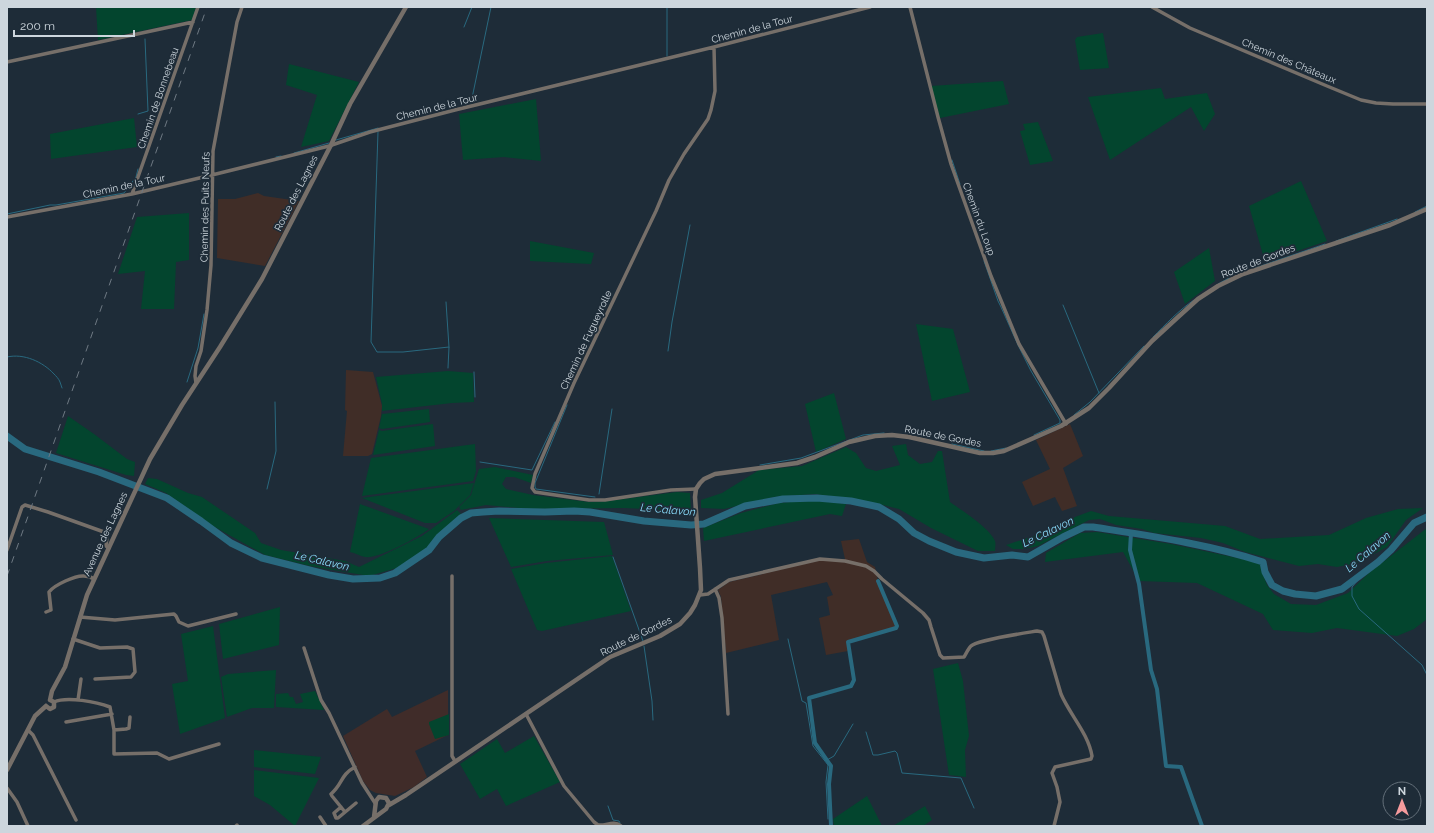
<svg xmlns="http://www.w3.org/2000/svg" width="1434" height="833" viewBox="0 0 1434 833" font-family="Raleway,sans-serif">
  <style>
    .industrial { fill: #402d27 }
    .medical { fill: #402c29 }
    .green { fill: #03452e }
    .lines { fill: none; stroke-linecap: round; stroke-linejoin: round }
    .stream { stroke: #29697f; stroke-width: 1 }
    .canal { stroke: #29697f; stroke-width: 4 }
    .river { stroke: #29697f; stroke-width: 7 }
    .minor { stroke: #766f69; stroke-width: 3.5 }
    .tertiary { stroke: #766f69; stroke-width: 4.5 }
    .rail { stroke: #6e7983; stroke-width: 1; stroke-dasharray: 7 7; stroke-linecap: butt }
    .labels { text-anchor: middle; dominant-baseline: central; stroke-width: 3.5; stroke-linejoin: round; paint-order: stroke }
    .street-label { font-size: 10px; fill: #cdd6dd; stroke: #1e2c38 }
    .water-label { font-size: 11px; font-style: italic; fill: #8bdefd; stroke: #1e2c38 }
  </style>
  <rect width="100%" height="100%" fill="#1e2c38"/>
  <path class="industrial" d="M258,193L264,196L299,201L265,266L217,258L218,199H235Z
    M346,370L373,372L382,406L381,416L372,454L368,456H343L347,411L345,410Z
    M1070,424L1083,456L1063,468L1077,506L1062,511L1055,497L1033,506L1022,482L1050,469L1036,440Z
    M859,539L867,562L875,567L877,577L896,628L847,641L848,651L826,655L819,618L830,615L827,597L833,595L827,582L771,595L779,640L726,653L721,597L718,590L729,582L821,560L845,559L841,541Z"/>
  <path class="medical" d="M448,690V735L415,751L427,777L414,787L395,796L376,793L370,790L363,781L343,736L387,709L392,717Z"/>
  <path class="green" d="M96,7H196L192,20L98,40Z
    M1103,33L1109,68L1080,70L1075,40L1077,37Z
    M289,64L359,82L329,141L301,147L317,95L286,85Z
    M1003,81L1009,104L940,118L931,86Z
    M1161,88L1165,99L1207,93L1215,114L1204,131L1191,107L1110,160L1088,97Z
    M536,99L541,161L504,157L463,160L459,114Z
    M134,118L137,147L51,159L50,134Z
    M1038,122L1053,161L1030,165L1020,131L1025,130L1023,124Z
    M1301,181L1327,241L1265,262L1249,206Z
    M189,213V260L176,262L174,309H141L145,271L118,274L137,217Z
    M530,241L594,253L591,264L530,261Z
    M1209,248L1215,281L1185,304L1174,272Z
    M916,324L953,329L970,392L932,401Z
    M448,371L473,373L474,402L452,403L382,411V404L376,377Z
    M834,393L846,439L816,452L805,404Z
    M429,409L430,422L382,429L379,428L382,414Z
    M68,416L94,434L127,459L135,462L134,476L126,475L56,453Z
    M433,424L435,446L373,455L379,430L382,431Z
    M475,444L476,471L473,481L362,496L371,458Z
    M906,444L908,455L920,464L932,462L938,451H942L950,502C961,510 990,528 995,541C996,544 995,548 995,551H978L931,528L899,509L879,504L842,498L815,494L774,497L724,509L701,508V500L722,493L759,470L802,466L846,447L856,453L866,468L876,471L900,465L892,446Z
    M495,467L533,475L531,483L514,477H506L502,484L506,489L533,495L589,502L608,501L677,492L690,493L691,511L624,508L530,509L486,505L461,510L459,507L471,495L479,469Z
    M148,478L157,479L188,493L202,497L255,533L261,543L281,550L345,561L359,567L422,536L457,510L461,514L442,532L424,552L397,568L369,576L310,566L265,555L213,526L166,493L145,484Z
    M474,483L470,495L454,511L436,523H425L362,498Z
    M814,500L846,504L842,516L830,514L704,541L703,528L741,513L779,503Z
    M360,504L429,529C417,538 379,559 365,557C360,556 355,553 350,552Z
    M1423,508L1406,520L1387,547L1357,563L1337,567L1318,564L1299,566L1245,552L1223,543L1201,538L1154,533L1142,529L1116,525L1100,519L1089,520L1038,546L1024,549H1013L1006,545L1058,528L1075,517L1091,511L1109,516L1225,526L1260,539L1329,535L1366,518L1398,509Z
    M489,518L604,522L613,555L547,561L511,567Z
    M1427,528V619L1414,629L1397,636L1337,628L1312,633L1273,630L1263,614L1197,583L1139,581L1123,552L1045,562L1046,553L1080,533L1097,532L1171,544L1261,563L1262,571L1267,585L1274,594L1291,604L1316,605L1348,593L1370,572Z
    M612,556L631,611L542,631L537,630L511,569L546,563Z
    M280,607L279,645L223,659L219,624Z
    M213,626L225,718L180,734L172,684L188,681L181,634Z
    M958,663L963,681L969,736L965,750L966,777L949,775L933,669Z
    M276,670L274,708H252L227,717L221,677L228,674Z
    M315,691L324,710L276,707V694L288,693L290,697H293L296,704L303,702L300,694Z
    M449,714V735L435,739L429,724V722Z
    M534,736L560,782L506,806L497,789L480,799L460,764L497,739L505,753Z
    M254,750L321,757L315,774L254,767Z
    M254,770L319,778L295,826L270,805L254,796Z
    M867,796L882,826H834L833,819Z
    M925,806L932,820L923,826H893Z"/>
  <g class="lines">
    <path class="stream" d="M464,27L472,7
      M667,56V7
      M471,103L491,7
      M138,114L148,111L145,39
      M378,132L371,342L377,352H403L449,347L448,368
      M336,140L378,128
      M294,153L329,143
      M276,157L281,156
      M952,160L960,184
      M1415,212L1427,206
      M7,214L50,205H56L124,193L136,177L138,169
      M1336,241L1397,219
      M984,261L998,301L1001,307L1018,345L1031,371L1060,420V423L1034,435
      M1255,268L1325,244
      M1218,284L1229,278
      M446,302L449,347
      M1063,305L1099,393
      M1153,337C1166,324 1179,310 1194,300
      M668,351L672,322L690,225
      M7,357C24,353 43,362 54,374C56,376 59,379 60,382C61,384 61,386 62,388
      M474,372L475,397
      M187,382L198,348L204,314
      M567,405L535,483V487L536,489L595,497
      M1074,415L1090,402L1144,346
      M952,444L984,451
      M991,451L1006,448
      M480,462L532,470L555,422
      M760,465L801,458L863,435L884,433
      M267,489L276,451L275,402
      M599,494L612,409
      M613,557L643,641
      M1358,576V580L1352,587V596L1359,609L1422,665L1427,675
      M788,639L802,701L806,703L813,746L828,765L826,782L828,819
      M644,646L652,701L653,720
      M866,732L873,755H878L895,751L897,753L902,773L961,778L974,808
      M827,760L834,756L853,724
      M608,806L613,820L619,821L620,823"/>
    <path class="canal" d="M1131,533L1130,550L1139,584L1151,670L1157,689L1166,766L1181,767L1202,826
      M831,826L829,784L831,766L815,743L809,698L851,686L854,680L848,642L896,628L897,626L878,581"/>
    <path class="river" d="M7,436L25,449L99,472L167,498L201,521L231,543L262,558L329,575L353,579L380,578L395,573L429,550L439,537L461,518L471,513L483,512L499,511L545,512L574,511L590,512L644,521L691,525L704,524L745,506L783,499L817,498L851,501L879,507L899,519L914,533L929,541L956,552L984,558L1012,555L1028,557L1063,537L1084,527H1093C1150,536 1208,544 1263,562L1265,572L1272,585L1283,591L1295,594L1316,596L1342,589L1378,562L1391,550L1414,523L1427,517"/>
    <path class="minor" d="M910,7L938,117L951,164L991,276L1019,344L1066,424
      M1152,7L1190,28L1327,86L1361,100L1376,103L1393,104H1427
      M7,62L193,22
      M132,194L198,7
      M7,217L132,194L212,175L329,146L370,132L455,110L714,47L870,7
      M196,383L195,376L196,366L201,351L207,310L211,265L213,151L237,22L242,7
      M696,489L671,490L605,500H589L535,492L532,488L535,474L574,383L656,211L669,180L684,154L708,119L711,110L715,91L714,47
      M7,550L22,507L25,505L48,512L104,532L107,537L106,546L109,548
      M452,576V756L455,761
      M715,589L719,598L722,618L728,714
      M700,595L708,594L729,580L820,559L845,561L866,566L874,571L882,579L923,613L929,620L931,627L940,655L943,658L964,657C966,654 968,649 971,646C977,640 1025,633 1037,631L1042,632L1044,636L1061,694C1070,715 1088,733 1092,756L1091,759L1055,767L1052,773L1057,787L1060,802L1054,826
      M46,612L51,610L49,592C54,585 76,575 84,576C88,576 91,577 94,579
      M80,617L115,620L174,614L176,616L179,622L188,626L236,614
      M73,639L100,648L127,647L133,649L135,672L131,677L95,679
      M304,648L321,700L329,713L362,783L375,803
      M78,700L81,679
      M54,702C67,696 97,702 110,707L114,730V754L157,753L169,759L219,744
      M526,714L564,786L594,822L598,825C607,826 613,820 621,826
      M66,722L112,714
      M28,730L33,735L76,820
      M114,730L126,729L129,728L130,717
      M7,788L17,802L28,826
      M341,807L334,813L336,818H338L356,803
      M345,812L332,796L331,794C343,784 340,775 355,767
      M320,817L326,826
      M236,826L237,825"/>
    <path class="tertiary" d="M50,700L52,691L65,667L87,595L150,459L182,405L220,347L262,279L331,145L350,104L406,7
      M46,706L50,709L54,707V702L50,700
      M7,770L35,716L46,706
      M389,805L406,795L610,657L660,636L680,624L690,613L695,605L701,590L700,568L695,497L696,489L700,483L704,479L715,474L797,463L815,457L849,442L875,436L892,435L909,437L980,453H993L1004,451L1061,426L1089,408L1109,388L1152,341L1177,318L1198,299L1218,286L1243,274L1390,225L1427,209
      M363,826L386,809L389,803L386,798L379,797L376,801L374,817"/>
    <path class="rail" d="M7,576L207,7"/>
  </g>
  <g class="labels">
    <g class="street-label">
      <text transform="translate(752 29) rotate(-15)">Chemin de la Tour</text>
      <text transform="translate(1289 61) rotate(23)">Chemin des Châteaux</text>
      <text transform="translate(158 98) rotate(-71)">Chemin de Bonnebeau</text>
      <text transform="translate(437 107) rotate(-14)">Chemin de la Tour</text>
      <text transform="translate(124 186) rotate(-12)">Chemin de la Tour</text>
      <text transform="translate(296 193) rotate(-63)">Route des Lagnes</text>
      <text transform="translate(205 207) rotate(-89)">Chemin des Puits Neufs</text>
      <text transform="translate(979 219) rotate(70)">Chemin du Loup</text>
      <text transform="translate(1258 261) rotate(-21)">Route de Gordes</text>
      <text transform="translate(586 340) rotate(-65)">Chemin de Fugueyrolle</text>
      <text transform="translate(943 436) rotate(11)">Route de Gordes</text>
      <text transform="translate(105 534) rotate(-65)">Avenue des Lagnes</text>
      <text transform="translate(636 636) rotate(-26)">Route de Gordes</text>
    </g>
    <g class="water-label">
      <text transform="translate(668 510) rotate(5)">Le Calavon</text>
      <text transform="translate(1048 532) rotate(-26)">Le Calavon</text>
      <text transform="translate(1368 552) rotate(-41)">Le Calavon</text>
      <text transform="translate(322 561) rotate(13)">Le Calavon</text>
    </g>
  </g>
  <rect width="1434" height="833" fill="none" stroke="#cdd6dd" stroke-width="16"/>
  <g transform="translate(1402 801)"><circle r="19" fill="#1e2c38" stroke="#64707a"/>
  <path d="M0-3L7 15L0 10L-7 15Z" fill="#f59b9d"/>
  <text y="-6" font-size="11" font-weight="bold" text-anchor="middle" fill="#cdd6dd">N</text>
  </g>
  <path d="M14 30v6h120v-6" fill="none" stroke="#cdd6dd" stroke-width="2"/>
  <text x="20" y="30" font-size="12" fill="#cdd6dd" stroke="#1e2c38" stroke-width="3" paint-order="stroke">200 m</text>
</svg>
